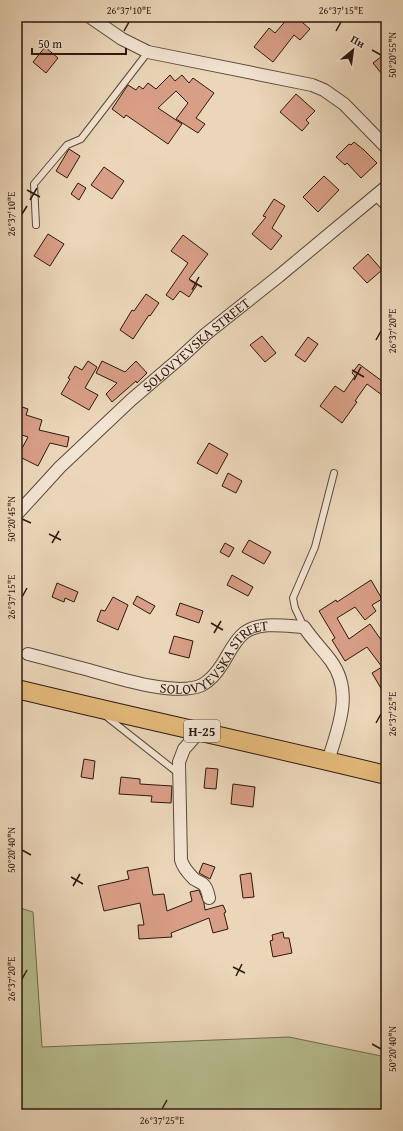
<svg xmlns="http://www.w3.org/2000/svg" width="403" height="1131" viewBox="0 0 403 1131" font-family="'Gentium Book Plus',serif">
  <style>
    .green { fill: #b7be90; stroke: #726b50 }
    .building { fill: #d89e86; stroke: #2e180f }
    .lines { fill: none; stroke-linecap: round; stroke-linejoin: round }
    .lane-casing { stroke: #5d483a; stroke-width: 8 }
    .street-casing { stroke: #5d483a; stroke-width: 14 }
    .primary-casing { stroke: #2e180f; stroke-width: 20 }
    .lane { stroke: #f2e4d2; stroke-width: 6 }
    .street { stroke: #f2e4d2; stroke-width: 12 }
    .primary { stroke: #e6bb7c; stroke-width: 18 }
    .ticks { fill: none; stroke: #2e180f; stroke-width: 1.5 }
    .labels { text-anchor: middle; dominant-baseline: central; stroke-width: 3; stroke-linejoin: round; paint-order: stroke }
    .shield { fill: #f2e4d2; stroke: #69554a; stroke-width: 1 }
    .shield-label { font-size: 13px; font-weight: bold; fill: #2e180f }
    .street-label { font-size: 14px; fill: #2e180f; stroke: #f2e4d2 }
    .neatline { fill: none; stroke: #2e180f; stroke-width: 1.5 }
    .ticks-label { font-size: 10px; text-anchor: middle; fill: #2e180f }
  </style>
  <rect width="100%" height="100%" fill="#ebd6b9"/>
  <filter id="stains"><feTurbulence type="fractalNoise" baseFrequency=".005" numOctaves="4"/><feColorMatrix values="0 0 0 0 .2 0 0 0 0 .09 0 0 0 0 .02 0 0 0 .5 -.17"/></filter>
  <radialGradient id="worn" r=".72"><stop offset=".6" stop-color="#630" stop-opacity="0"/><stop offset="1" stop-color="#630" stop-opacity=".3"/></radialGradient>
  <path class="green" d="M17,907L33,912L42,1047L289,1037L386,1057V1114H17Z"/>
  <path class="building" d="M289,17H296L310,29L300,40L294,35L273,62L254,47L269,28L275,33Z
    M45,47L58,58L46,73L33,62Z
    M386,53V79L373,63Z
    M170,75L175,81L182,75L189,83L193,78L214,93L196,118L205,124L198,133L176,119L188,103L176,91L158,108L182,124L168,144L126,115L124,118L112,109L128,85L136,90L139,86L143,89L148,83L156,89Z
    M296,94L315,111L306,120L309,123L302,131L280,112Z
    M354,142L364,150L377,163L361,178L347,163L345,165L336,157L349,144L351,145Z
    M69,149L80,156L67,178L56,171Z
    M104,167L124,181L112,199L91,185Z
    M324,176L339,190L318,212L303,197Z
    M78,183L86,188L79,200L71,194Z
    M274,199L285,206L272,228L282,236L271,250L252,234L266,217L263,216Z
    M48,234L64,244L50,266L34,256Z
    M183,235L208,254L189,279L197,285L189,297L180,291L173,300L166,295L188,263L171,251Z
    M368,254L382,270L367,283L353,268Z
    M146,294L159,303L150,316L149,315L133,339L120,330L132,310L134,311Z
    M262,336L276,353L265,362L250,345Z
    M308,337L318,344L305,362L295,355Z
    M88,361L97,367L85,388L98,395L89,410L61,394L70,379L68,378L75,366L82,370Z
    M102,361L125,372L136,361L147,373L137,383L136,381L112,402L106,394L117,383L96,373Z
    M359,364L386,384V398L367,384L355,401L357,402L342,423L320,406L335,386L344,392L355,376L352,373Z
    M17,405L28,409L26,415L42,420L39,430L69,437L67,447L50,443L38,466L18,456L28,437L19,434L18,436L17,435Z
    M209,443L228,454L217,474L197,463Z
    M228,473L242,481L236,493L222,486Z
    M249,540L271,552L264,564L242,552Z
    M225,543L234,548L229,557L220,552Z
    M232,575L253,587L248,596L227,585Z
    M371,580L382,599L372,605L376,611L365,620L355,607L337,618L349,639L370,624L386,647V697L372,673L382,667L367,647L345,661L332,640L335,638L319,611L336,600L337,602Z
    M57,583L78,592L74,602L65,598L64,602L52,597Z
    M137,596L155,606L150,614L133,604Z
    M113,597L128,605L118,630L97,621L101,610L105,611Z
    M180,603L203,611L199,623L176,615Z
    M174,636L193,641L189,658L169,653Z
    M84,759L95,761L93,779L81,777Z
    M206,768L218,769L216,789L204,788Z
    M121,777L140,779V784L172,786L171,803L151,802L152,796L119,794Z
    M233,784L255,787L253,807L231,804Z
    M203,863L215,867L210,879L199,873Z
    M148,867L153,895L164,894L167,911L192,901L190,892L199,890L204,903L205,910L223,905L226,912L224,913L228,929L213,933L209,918L171,933L172,937L139,939L138,925H144L140,903L104,911L98,886L129,879L127,871Z
    M251,873L254,897L243,898L240,875Z
    M283,932L284,938H289L292,953L273,957L270,941L273,940L272,935Z"/>
  <g class="lines">
    <defs>
      <path id="lane" d="M375,197L386,208
        M36,225L34,184L67,145L81,139L148,52
        M304,627L295,608L293,598L315,547L334,473
        M107,717L178,773"/>
      <g id="street">
        <path d="M90,17L122,39L148,52L312,85L324,90L344,104L386,147"/>
        <path id="s1" d="M17,514L60,467L131,400L179,359L206,334L279,276L386,187"/>
        <path id="s2" d="M28,654C48,659 69,665 89,670C117,678 176,697 202,685C211,680 218,671 223,663C229,653 235,640 244,633C260,621 285,626 304,627C312,639 322,649 331,661C354,692 338,728 328,761"/>
        <path d="M200,731L184,749L179,762L181,860C183,867 189,874 194,879C197,881 200,882 203,884C207,887 208,893 209,898"/>
      </g>
      <path id="primary" d="M17,689C140,719 263,745 386,775"/>
    </defs>
    <use href="#lane" class="lane-casing"/>
    <use href="#street" class="street-casing"/>
    <use href="#primary" class="primary-casing"/>
    <use href="#lane" class="lane"/>
    <use href="#street" class="street"/>
    <use href="#primary" class="primary"/>
  </g>
  <path class="ticks" d="M124,31L129,22M336,31L341,22M372,50L381,55M27,190L40,197M30,200L37,188M22,214L27,206M190,280L202,287M192,290L199,277M376,340L381,331M352,370L364,377M354,380L361,367M22,519L31,523M49,534L61,540M52,543L59,531M22,597L27,588M211,623L223,630M214,633L221,621M376,723L381,714M22,850L31,855M71,877L83,884M73,886L80,874M233,967L245,973M236,976L242,964M22,979L27,970M372,1044L381,1049M162,1109L167,1100"/>
  <g class="labels">
    <rect class="shield" x="184" y="720" width="36" height="22" rx="3"/>
    <g class="shield-label">
      <text x="202" y="731">Н-25</text>
    </g>
    <g class="street-label">
      <text stroke="none"><textPath href="#s1" startOffset="247">SOLOVYEVSKA STREET</textPath></text>
      <text stroke="none"><textPath href="#s2" startOffset="204">SOLOVYEVSKA STREET</textPath></text>
    </g>
  </g>
  <rect width="403" height="1131" fill="none" stroke="#ebd6b9" stroke-width="44"/>
  <g transform="translate(353 50) rotate(29)" stroke="#f2e4d2" stroke-width="3" paint-order="stroke">
  <path d="M0-3L7 15L0 10L-7 15Z" fill="#2e180f"/>
  <text y="-6" font-size="11" font-weight="bold" text-anchor="middle" fill="#2e180f">Пн</text>
  </g>
  <path d="M32 48v6h94v-6" fill="none" stroke="#2e180f" stroke-width="2"/>
  <text x="38" y="48" font-size="12" fill="#2e180f" stroke="#f2e4d2" stroke-width="3" paint-order="stroke">50 m</text>
  <rect x="22" y="22" width="359" height="1087" class="neatline"/>
  <g class="ticks-label">
    <text x="129" y="14">26°37'10"E</text>
    <text x="341" y="14">26°37'15"E</text>
    <text transform="translate(392 55) rotate(-90)" y="4">50°20'55"N</text>
    <text transform="translate(11 214) rotate(-90)" y="4">26°37'10"E</text>
    <text transform="translate(392 331) rotate(-90)" y="4">26°37'20"E</text>
    <text transform="translate(11 519) rotate(-90)" y="4">50°20'45"N</text>
    <text transform="translate(11 597) rotate(-90)" y="4">26°37'15"E</text>
    <text transform="translate(392 714) rotate(-90)" y="4">26°37'25"E</text>
    <text transform="translate(11 850) rotate(-90)" y="4">50°20'40"N</text>
    <text transform="translate(11 979) rotate(-90)" y="4">26°37'20"E</text>
    <text transform="translate(392 1049) rotate(-90)" y="4">50°20'40"N</text>
    <text x="162" y="1124">26°37'25"E</text>
  </g>
  <rect width="100%" height="100%" filter="url(#stains)"/>
  <rect width="100%" height="100%" fill="url(#worn)"/>
</svg>
